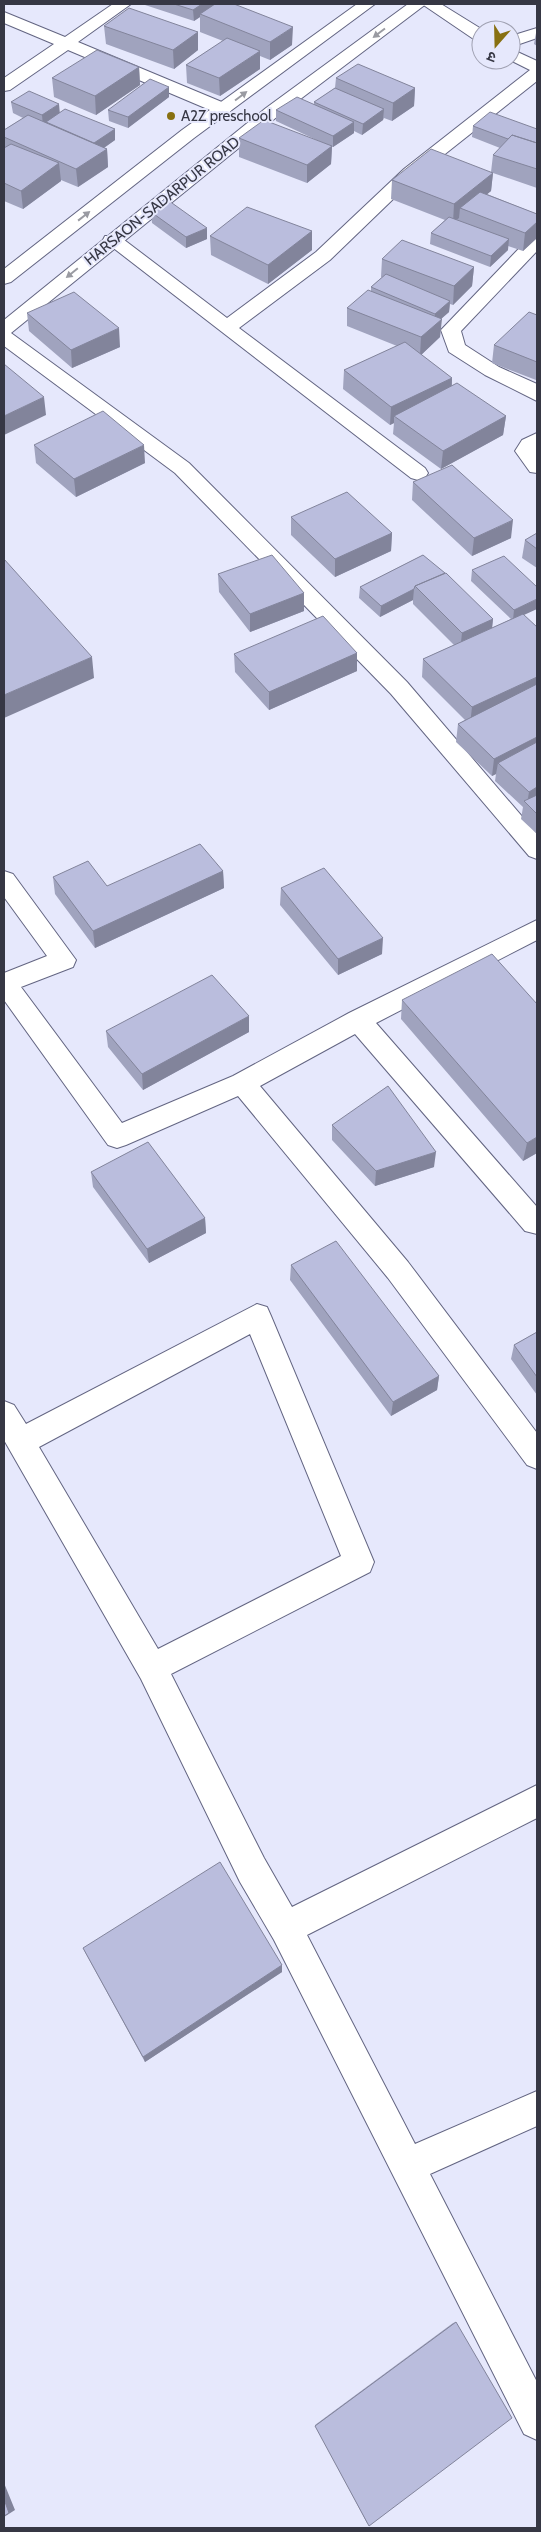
<svg xmlns="http://www.w3.org/2000/svg" width="541" height="2532" viewBox="0 0 541 2532" font-family="Cabin,'Noto Sans Devanagari',sans-serif">
  <style>
    .lines { fill: none; stroke-linecap: round; stroke-linejoin: round }
    .minor-casing { stroke: #636582; stroke-width: 2 }
    .tertiary-casing { stroke: #636582; stroke-width: 2 }
    .minor { fill: #fff; fill-rule: evenodd }
    .tertiary { fill: #fff; fill-rule: evenodd }
    .wall { fill: #a0a3be }
    .shaded-wall { fill: #82849b }
    .building { fill: #babddd; stroke: #82849b }
    .oneway { fill: #9a9ba2 }
    .poi-dot { fill: #887011; stroke: #e6e8fc; stroke-width: 2 }
    .labels { text-anchor: middle; dominant-baseline: central; stroke-width: 4; stroke-linejoin: round; paint-order: stroke }
    .far-poi-label { font-size: 15px; fill: #363744; stroke: #e6e8fc; text-anchor: start }
    .far-street-label { font-size: 15px; fill: #363744; stroke: #e6e8fc }
  </style>
  <rect width="100%" height="100%" fill="#e6e8fc"/>
  <g class="lines">
    <defs>
      <path id="minor" d="M113,4H131L78,42L229,105L232,109L229,113H217L68,50L10,90L4,91V78L54,44L4,23V12L65,37Z
        M422,4H441L483,30H481V41L475,40Z
        M537,28V38L511,47V36Z
        M511,49L537,61V81L416,177L330,260L239,328L425,468L428,473L425,478L418,480L411,478L103,240L105,236H119L227,318L316,252L404,169L530,70L510,60Z
        M537,235V251L461,331L465,345L499,367L537,384V401L485,375L449,352L441,330L530,237Z
        M4,331L11,333L189,463L407,682L537,834V859L529,856L391,694L175,473L4,346Z
        M537,433V473L530,472L515,451L522,440Z
        M4,871L13,874L76,960L73,967L21,987L122,1123L233,1076L349,1013L537,920V940L376,1023L537,1207V1234L525,1231L355,1034L260,1086L408,1262L537,1433V1469L527,1465L388,1278L238,1096L126,1145L117,1148L108,1145L4,1000V973L47,956L4,897Z
        M257,1304L267,1307L271,1316L374,1562L370,1572L171,1674L264,1858L292,1907L537,1785V1818L307,1935L415,2144L537,2091V2126L430,2174L537,2382V2440L524,2434L274,1940L240,1882L141,1679L4,1440V1401L14,1405L26,1424ZM250,1334L341,1556L158,1649L39,1447Z"/>
      <path id="tertiary" d="M357,4H375L194,138L11,282L4,284V269L182,130Z
        M408,4H426L278,116L11,333L4,335V320L266,108Z"/>
    </defs>
    <use href="#minor" class="minor-casing"/>
    <use href="#tertiary" class="tertiary-casing"/>
    <use href="#minor" class="minor"/>
    <use href="#tertiary" class="tertiary"/>
  </g>
  <path class="wall" d="M145,4H213V5L292,45L270,60L260,56V69L220,96L187,83L186,65L223,41L200,32V17L194,21L145,5Z
    M104,26L198,32V50L174,69L106,44Z
    M537,32V46L534,44L536,33Z
    M139,67L140,85L96,115L54,97L52,78Z
    M336,78L415,88L414,106L392,121L384,118L383,120L362,135L354,131V133L333,147H332L331,164L307,183L239,157V138L325,144L276,121V110L314,104V102L335,88Z
    M169,87V97L128,128L109,121L108,110Z
    M11,102L60,112L115,129V140L104,148L107,149L108,167L78,187L61,180V181L23,209L4,201V130L23,118L13,113Z
    M473,126L537,129V188L493,173L491,191L487,194L537,214V238L523,251L508,246V250L490,267L430,244L431,233L445,220L391,199L392,180L491,172L493,155L500,148L472,137Z
    M151,212L207,239L186,248L152,223Z
    M312,231V250L268,284L211,255L210,236Z
    M382,259L474,267L472,286L453,305L450,304L449,312L441,319L440,337L421,355L452,378V385L506,416L503,435L441,469L393,434L394,423L390,425L343,389L344,370L397,346L347,326V308L371,291V287L382,277H381Z
    M27,313L120,347L72,368L29,331Z
    M537,315V379L536,380L492,363L494,345Z
    M34,445L145,463L76,497L36,463Z
    M413,482L511,538L472,556L412,500Z
    M291,517L392,533L391,551L335,577L291,535Z
    M537,533V568L522,558L525,540Z
    M423,555L493,619L492,628L511,619L471,581L472,570L537,627V834L521,819L523,807L495,781L496,774L492,776L456,742L458,724L465,720L422,677L423,659L454,645L413,604V600L380,617L359,598L360,587Z
    M218,574L304,593V611L250,632L219,592Z
    M357,653V671L269,710L235,672L234,654Z
    M223,871L224,888L95,948L55,894L53,877L107,886Z
    M281,888L382,954L338,975L280,905Z
    M402,1000L537,1153L523,1161L401,1019Z
    M106,1031L249,1032L143,1090L108,1047Z
    M332,1125L434,1167L375,1186L332,1140Z
    M91,1172L205,1218L206,1233L149,1263L93,1187Z
    M291,1265L439,1376L437,1390L391,1416L290,1280Z
    M537,1332V1395L511,1359L514,1345Z
    M83,1948L282,1965V1972L145,2062L86,1954Z
    M456,2322L367,2523L315,2425L453,2323Z"/>
  <path class="shaded-wall" d="M202,4H213V7L200,14V17L194,21L193,10Z
    M293,27L292,45L270,60V42Z
    M198,32V50L174,69L173,50Z
    M260,51V69L220,96L219,78Z
    M139,67L140,85L96,115L95,96Z
    M169,87V97L128,128V117Z
    M415,88L414,106L392,121L393,103Z
    M59,104L60,115L43,126L42,115Z
    M384,109L383,120L362,135L363,124Z
    M354,122V133L333,147V136Z
    M115,129V140L95,154L94,143Z
    M332,146L331,164L307,183V165Z
    M107,149L108,167L78,187L76,169Z
    M59,163L61,181L23,209L21,191Z
    M493,173L491,191L467,211L460,208L459,218L453,223L454,204Z
    M537,222V238L523,251L525,233Z
    M207,228V239L186,248V237Z
    M312,231V250L268,284V265Z
    M509,239L508,250L490,267L491,256Z
    M474,267L472,286L453,305L454,286Z
    M450,301L449,312L434,325L435,314Z
    M442,319L440,337L420,356L421,337Z
    M119,328L120,347L72,368L71,350Z
    M452,378L451,396L394,416V423L390,425L391,407Z
    M44,397L46,415L4,435V416Z
    M506,416L503,435L441,469L443,451Z
    M144,445L145,463L76,497L74,479Z
    M513,520L511,538L472,556L474,538Z
    M392,533L391,551L335,577V559Z
    M414,589L413,600L380,617L381,606Z
    M304,593V611L250,632V614Z
    M537,599V609L513,620L514,610Z
    M493,619L491,637L460,651L462,633Z
    M357,653V671L269,710V692Z
    M92,657L94,678L4,718V695Z
    M537,677V693L470,725L472,707Z
    M537,737V753L498,763L496,774L492,776L494,759Z
    M537,787V803L527,804L529,792Z
    M223,871L224,888L95,948L93,931Z
    M383,938L382,954L338,975V959Z
    M249,1016V1032L143,1090L142,1074Z
    M537,1137V1153L523,1161L527,1143Z
    M436,1152L434,1167L375,1186L376,1171Z
    M205,1218L206,1233L149,1263L147,1249Z
    M439,1376L437,1390L391,1416L393,1402Z
    M282,1965V1972L145,2062L143,2057Z
    M4,2483L15,2510L4,2517Z"/>
  <path class="building" d="M174,4H202L193,10Z
    M215,4H234L293,27L270,42L200,14Z
    M129,8L198,32L173,50L104,26Z
    M227,38L260,51L219,78L186,65Z
    M97,50L139,67L95,96L52,78Z
    M358,64L415,88L393,103L336,78Z
    M150,79L169,87L128,117L108,110Z
    M335,88L384,109L363,124L314,102Z
    M29,91L59,104L42,115L11,102Z
    M297,97L354,122L333,136L276,110Z
    M65,109L115,129L94,143L46,122Z
    M490,112L537,129V143L512,135L508,139L473,126Z
    M28,115L107,149L76,169L4,137V130Z
    M264,120L332,146L307,165L239,138Z
    M512,135L537,143V169L493,155Z
    M11,144L59,163L21,191L4,183V148Z
    M431,149L493,173L454,204L392,180Z
    M480,192L537,214V222L525,233L460,208Z
    M165,198L207,228L186,237L151,212Z
    M247,207L312,231L268,265L210,236Z
    M449,217L509,239L491,256L431,233Z
    M402,240L474,267L454,286L382,259Z
    M386,274L450,301L435,314L371,287Z
    M368,290L442,319L421,337L347,308Z
    M74,292L119,328L71,350L27,313Z
    M529,312L537,315V362L494,345Z
    M405,342L452,378L391,407L344,370Z
    M4,364L44,397L4,416Z
    M457,383L506,416L443,451L394,416Z
    M103,411L144,445L74,479L34,445Z
    M452,465L513,520L474,538L413,482Z
    M347,492L392,533L335,559L291,517Z
    M537,533V549L525,540Z
    M272,555L304,593L250,614L218,574Z
    M423,555L445,573L415,586L414,589L381,606L360,587Z
    M504,556L537,587V599L514,610L472,570Z
    M4,559L92,657L4,695Z
    M446,573L493,619L462,633L415,586Z
    M523,614L537,627V677L472,707L423,659Z
    M323,616L357,653L269,692L234,654Z
    M537,684V737L494,759L458,724Z
    M537,742V787L529,792L498,763Z
    M537,795V814L524,801Z
    M200,844L223,871L93,931L53,877L88,861L107,886Z
    M324,868L383,938L338,959L281,888Z
    M492,954L537,1004V1137L527,1143L402,1000Z
    M212,975L249,1016L142,1074L106,1031Z
    M388,1086L436,1152L376,1171L332,1125Z
    M148,1142L205,1218L147,1249L91,1172Z
    M336,1241L439,1376L393,1402L291,1265Z
    M537,1332V1377L514,1345Z
    M220,1862L282,1965L143,2057L83,1948Z
    M456,2322L512,2418L369,2526L315,2426Z
    M4,2499L9,2513L4,2516Z"/>
  <defs><path id="oneway-solid" d="M-6-.8H1V-3.2L6.5 0L1 3.2V.8H-6Z" transform="scale(1.25)"/></defs>
  <g class="oneway">
    <use href="#oneway-solid" transform="translate(379 33) rotate(143)"/>
    <use href="#oneway-solid" transform="translate(241 96) rotate(-37)"/>
    <use href="#oneway-solid" transform="translate(84 216) rotate(-38)"/>
    <use href="#oneway-solid" transform="translate(72 273) rotate(141)"/>
  </g>
  <circle class="poi-dot" cx="171" cy="116" r="5"/>
  <g class="labels">
    <g class="far-poi-label">
      <text x="181" y="116">A2Z preschool</text>
    </g>
    <g class="far-street-label">
      <text transform="translate(162 201) rotate(-39)">HARSAON-SADARPUR ROAD</text>
    </g>
  </g>
  <rect width="541" height="2532" fill="none" stroke="#363744" stroke-width="10"/>
  <g transform="translate(496 45) rotate(200)"><circle r="24" fill="#e6e8fc" stroke="#a0a1b2"/>
  <path d="M0-4L9 19L0 12L-9 19Z" fill="#887011"/>
  <text y="-8" font-size="14" font-weight="bold" text-anchor="middle" fill="#363744">उ</text>
  </g>
</svg>
